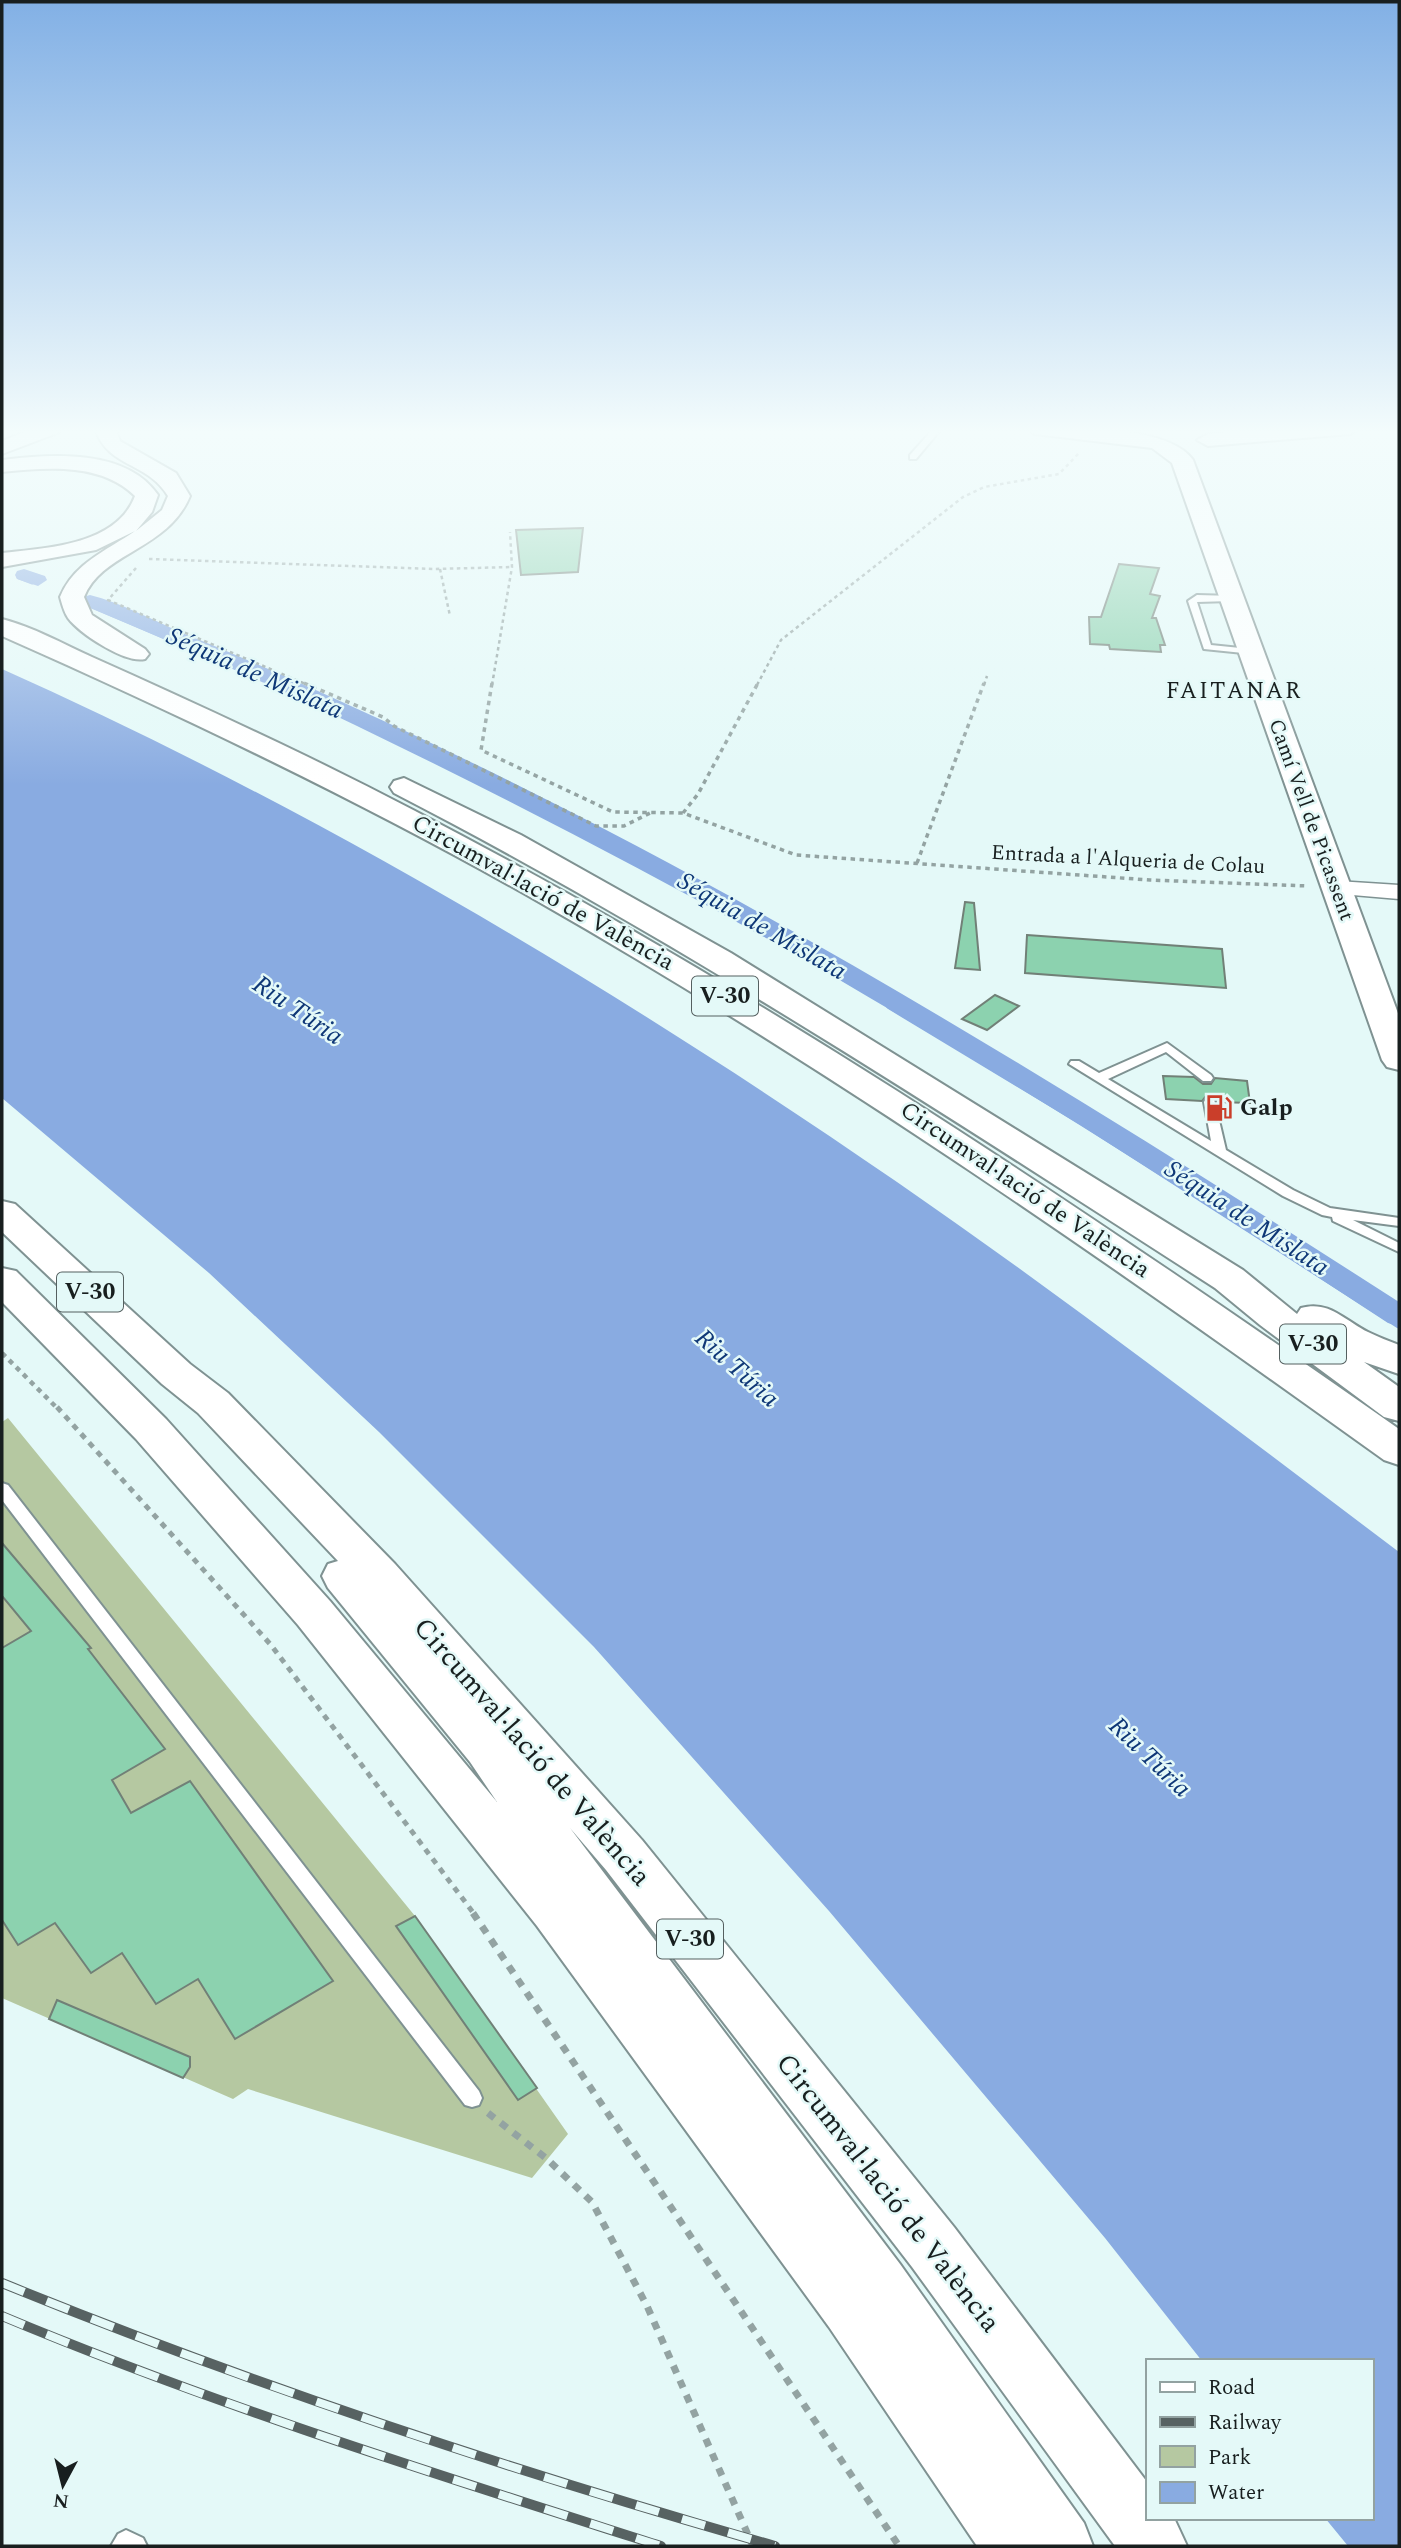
<svg xmlns="http://www.w3.org/2000/svg" width="1401" height="2548" viewBox="0 0 1401 2548" font-family="Spectral,serif">
  <style>
    .green { fill: #b5c8a1 }
    .water { fill: #89abe1 }
    .lines { fill: none; stroke-linecap: round; stroke-linejoin: round }
    .stream-far2 { stroke: #89abe1; stroke-width: 5 }
    .stream-far1 { stroke: #89abe1; stroke-width: 7 }
    .stream { stroke: #89abe1; stroke-width: 9 }
    .canal { fill: #89abe1; fill-rule: evenodd }
    .building { fill: #8cd2af; stroke: #718077; stroke-width: 2 }
    .lane-casing { stroke: #7f9292; stroke-width: 4 }
    .street-casing { stroke: #7f9292; stroke-width: 3 }
    .secondary-casing { stroke: #7f9292; stroke-width: 4 }
    .highway-casing { stroke: #7f9292; stroke-width: 4 }
    .path-far4 { stroke: #93a3a2; stroke-width: 2.5; stroke-dasharray: 3.5 3.5; stroke-linecap: butt }
    .path-far3 { stroke: #93a3a2; stroke-width: 3.5; stroke-dasharray: 4.5 4.5; stroke-linecap: butt }
    .path-far2 { stroke: #93a3a2; stroke-width: 4.5; stroke-dasharray: 5 5; stroke-linecap: butt }
    .path-far1 { stroke: #93a3a2; stroke-width: 5; stroke-dasharray: 6 6; stroke-linecap: butt }
    .path { stroke: #93a3a2; stroke-width: 7; stroke-dasharray: 8 8; stroke-linecap: butt }
    .lane { fill: #fff; fill-rule: evenodd }
    .street { fill: #fff; fill-rule: evenodd }
    .secondary { fill: #fff; fill-rule: evenodd }
    .highway { fill: #fff; fill-rule: evenodd }
    .rail-casing { stroke: #576262; stroke-width: 10 }
    .rail { stroke: #e4f9f8; stroke-width: 8; stroke-dasharray: 24; stroke-linecap: butt }
    .labels { text-anchor: middle; dominant-baseline: central; stroke-width: 5; stroke-linejoin: round; paint-order: stroke }
    .far-street-label { font-size: 21px; fill: #181f1f; stroke: #e4f9f8 }
    .far-quarter-label { font-size: 23px; letter-spacing: 2px; fill: #181f1f; stroke: #e4f9f8 }
    .shield { fill: #e4f9f8; stroke: #556060; stroke-width: 2 }
    .shield-label { font-size: 23px; font-weight: bold; fill: #181f1f }
    .street-label { font-size: 24px; fill: #181f1f; stroke: #e4f9f8 }
    .poi-label { font-size: 24px; font-weight: bold; fill: #181f1f; stroke: #e4f9f8; text-anchor: start }
    .water-label { font-size: 26px; font-style: italic; fill: #0f3877; stroke: #e4f9f8 }
    .near-street-label { font-size: 28px; fill: #181f1f; stroke: #e4f9f8 }
  </style>
  <rect width="100%" height="100%" fill="#e4f9f8"/>
  <path class="green" d="M8,1418L415,1916L568,2134L532,2178L248,2089L233,2099L2,1998V1422Z"/>
  <path class="water" d="M2,669C315,809 614,987 897,1182C1068,1300 1233,1427 1399,1552V2546H1348L1325,2518H1371V2361H1202L1105,2238L829,1911L594,1647L379,1432L209,1273L2,1098Z"/>
  <g class="lines">
    <path class="stream-far2" d="M19,577L32,582
      M90,605L278,685"/>
    <path class="stream-far1" d="M275,683C486,782 691,889 893,1006"/>
    <path class="stream" d="M890,1005L1084,1122L1399,1324"/>
    <path class="canal" d="M24,569L45,576L47,580L38,586L17,579L15,575L17,571Z
      M90,595C121,603 151,619 180,632C250,660 318,691 386,722C740,885 1072,1092 1399,1302V1326L1388,1323C1129,1153 867,988 593,842C428,753 256,678 83,605L81,601L83,597Z"/>
  </g>
  <path class="building" d="M583,528L578,572L521,575L516,530Z
    M1119,564L1159,568L1150,594L1160,596L1152,618H1156L1165,645H1160L1161,652L1110,649L1109,645L1090,644L1089,617H1101Z
    M965,902L974,903L980,970L955,968Z
    M1027,935L1222,949L1226,988L1025,973Z
    M995,995L1019,1006L987,1030L962,1019Z
    M1163,1076L1194,1077L1203,1084H1211L1215,1078L1247,1081L1250,1103L1217,1102L1214,1096H1206L1202,1101L1166,1099Z
    M2,1543L91,1648L88,1649L165,1749L112,1780L131,1813L190,1781L333,1981L235,2039L198,1979L156,2004L122,1953L91,1973L55,1923L18,1945L2,1920V1648L31,1631L2,1596Z
    M415,1916L537,2088L518,2100L396,1926Z
    M57,2000L190,2057V2067L183,2078L49,2019Z"/>
  <g class="lines">
    <defs>
      <path id="lane" d="M934,428H942L916,459H910V455Z
        M1197,595L1234,596V600L1231,601L1197,602L1211,645L1250,649L1253,650V654L1204,649L1188,601Z
        M1167,1043L1211,1075L1213,1078L1211,1081H1203L1166,1052L1108,1079L1211,1141L1204,1102L1206,1099H1214L1226,1150L1293,1190L1330,1208L1399,1218V1226L1353,1220L1399,1243V1252L1333,1221L1332,1217L1322,1215L1283,1196L1069,1064L1071,1061H1079L1099,1073Z
        M2,1483L8,1485L479,2091L482,2098L479,2105L472,2107L465,2105L2,1500Z
        M126,2530L143,2538L147,2546H111L118,2534Z"/>
      <path id="street" d="M1337,881L1399,885V899L1329,893L1325,888L1329,883Z"/>
      <path id="secondary" d="M34,428H63L60,432L2,454V441Z
        M1025,428C1066,428 1168,424 1193,460L1399,1016V1070L1387,1067L1382,1060L1172,463L1152,448L1035,434Z
        M1275,428H1360L1350,434L1208,446L1197,440L1208,434Z"/>
      <path id="highway" d="M95,428H115L120,441L176,473L190,496C168,550 102,552 84,597L92,615L145,649L149,654L145,659C126,664 80,634 68,618C64,612 62,604 60,597C74,563 106,551 135,531L96,550L2,567V553C47,548 117,545 135,496C100,462 47,468 2,472V460C51,454 126,448 158,495L152,512L136,531L162,510L168,496C147,461 107,468 95,428Z
        M2,619C33,627 63,644 92,657C164,689 235,722 306,756C691,944 1049,1184 1399,1429V1465L1384,1460C1110,1263 833,1070 539,902C365,803 185,717 2,636Z
        M404,778L521,835L731,953L1243,1270L1297,1314L1301,1308C1329,1300 1344,1320 1368,1332C1378,1337 1389,1341 1399,1345V1374L1364,1362L1399,1387V1421L1384,1417L1260,1325L1215,1288C946,1115 679,940 394,793L390,787L394,781Z
        M2,1201L15,1204L190,1364L228,1393L395,1564L642,1840L954,2227L1147,2482V2518H1174L1187,2546H1115L912,2267L606,1870L570,1828L900,2264L1084,2523L1093,2546H977L829,2327L537,1926L298,1625L136,1439L2,1302V1268L16,1271L166,1419L330,1601L497,1802L470,1762L328,1588L322,1576L328,1564L338,1561L198,1413L162,1384L2,1232Z"/>
    </defs>
    <use href="#lane" class="lane-casing"/>
    <use href="#street" class="street-casing"/>
    <use href="#secondary" class="secondary-casing"/>
    <use href="#highway" class="highway-casing"/>
    <path class="path-far4" d="M149,559L434,569L512,567
      M136,568L108,600L308,685
      M440,569L450,616
      M492,685L512,567L510,532
      M757,685L781,640L963,497L984,487L1059,474L1079,453
      M984,685L987,676"/>
    <path class="path-far3" d="M304,683L383,717L394,726L596,826H624L650,813
      M492,683L481,750L613,812L683,813L796,855L1150,880L1308,886
      M683,813L698,794L758,683
      M917,863L984,683"/>
    <path class="path-far2" d="M2,1353L58,1409"/>
    <path class="path-far1" d="M57,1407L271,1645L475,1915"/>
    <path class="path" d="M473,1913L899,2546
      M488,2113L547,2159L592,2202L647,2306L753,2546"/>
    <use href="#lane" class="lane"/>
    <use href="#street" class="street"/>
    <use href="#secondary" class="secondary"/>
    <use href="#highway" class="highway"/>
    <defs>
      <path id="rail" d="M2,2283C255,2386 513,2471 775,2546
        M2,2316C217,2406 439,2475 661,2546"/>
    </defs>
    <use href="#rail" class="rail-casing"/>
    <use href="#rail" class="rail"/>
  </g>
  <linearGradient id="sky" x2="0" y2="1"><stop stop-color="#82b0e5"/><stop offset="0.55" stop-color="#f3fcfc"/><stop offset="1" stop-color="#f3fcfc" stop-opacity="0"/></linearGradient>
  <rect width="1401" height="785" fill="url(#sky)"/>
  <defs>
    <symbol id="fuel-bare" viewBox="-9 -9 18 18"><path d="M-5.5-6h7V0h2V4h1.3V-2.5L3-4.5l.8-.8L6-3V5H2.5V1h-1V6h-7ZM-4.2-4.7v3.2H.2V-4.7Z" fill="#ca3e2a" stroke="#e4f9f8" stroke-width="2.5" paint-order="stroke"/></symbol>
  </defs>
  <g fill-rule="evenodd">
    <use href="#fuel-bare" x="1200" y="1089" width="38" height="38"/>
  </g>
  <g class="labels">
    <g class="far-street-label">
      <text transform="translate(1311 820) rotate(70)">Camí Vell de Picassent</text>
      <text transform="translate(1128 860) rotate(3)">Entrada a l'Alqueria de Colau</text>
    </g>
    <g class="far-quarter-label">
      <text x="1234" y="691">FAITANAR</text>
    </g>
    <g class="shield">
      <rect x="692" y="976.5" width="66" height="39" rx="5"/>
      <rect x="57" y="1272.5" width="66" height="39" rx="5"/>
      <rect x="1280" y="1324.5" width="66" height="39" rx="5"/>
      <rect x="657" y="1919.5" width="66" height="39" rx="5"/>
    </g>
    <g class="shield-label">
      <text x="725" y="996">V-30</text>
      <text x="90" y="1292">V-30</text>
      <text x="1313" y="1344">V-30</text>
      <text x="690" y="1939">V-30</text>
    </g>
    <g class="street-label">
      <text transform="translate(543 893) rotate(29)">Circumval·lació de València</text>
      <text transform="translate(1025 1190) rotate(34)">Circumval·lació de València</text>
    </g>
    <g class="poi-label">
      <text x="1240" y="1108">Galp</text>
    </g>
    <g class="water-label">
      <text transform="translate(255 673) rotate(24)">Séquia de Mislata</text>
      <text transform="translate(762 926) rotate(30)">Séquia de Mislata</text>
      <text transform="translate(298 1010) rotate(34)">Riu Túria</text>
      <text transform="translate(1247 1218) rotate(33)">Séquia de Mislata</text>
      <text transform="translate(737 1368) rotate(42)">Riu Túria</text>
      <text transform="translate(1150 1757) rotate(44)">Riu Túria</text>
    </g>
    <g class="near-street-label">
      <text transform="translate(532 1752) rotate(49)">Circumval·lació de València</text>
      <text transform="translate(888 2193) rotate(52)">Circumval·lació de València</text>
    </g>
  </g>
  <rect width="1401" height="2548" fill="none" stroke="#181f1f" stroke-width="7"/>
  <rect x="1146" y="2359" width="228" height="161" fill="#e4f9f8" stroke="#92a2a1" stroke-width="2"/>
  <rect x="1160" y="2382" width="35" height="10" fill="#ffffff" stroke="#92a2a1" stroke-width="2"/>
  <text x="1208" y="2394" font-size="21" fill="#181f1f">Road</text>
  <rect x="1160" y="2417" width="35" height="10" fill="#576262" stroke="#92a2a1" stroke-width="2"/>
  <text x="1208" y="2429" font-size="21" fill="#181f1f">Railway</text>
  <rect x="1160" y="2446" width="35" height="21" fill="#b5c8a1" stroke="#92a2a1" stroke-width="2"/>
  <text x="1208" y="2464" font-size="21" fill="#181f1f">Park</text>
  <rect x="1160" y="2482" width="35" height="21" fill="#89abe1" stroke="#92a2a1" stroke-width="2"/>
  <text x="1208" y="2499" font-size="21" fill="#181f1f">Water</text>
  <g transform="translate(63 2485) rotate(187)" stroke="#e4f9f8" stroke-width="5" paint-order="stroke">
  <path d="M0-5L12 26L0 18L-12 26Z" fill="#181f1f"/>
  <text y="-10" font-size="19" font-weight="bold" text-anchor="middle" fill="#181f1f">N</text>
  </g>
</svg>
